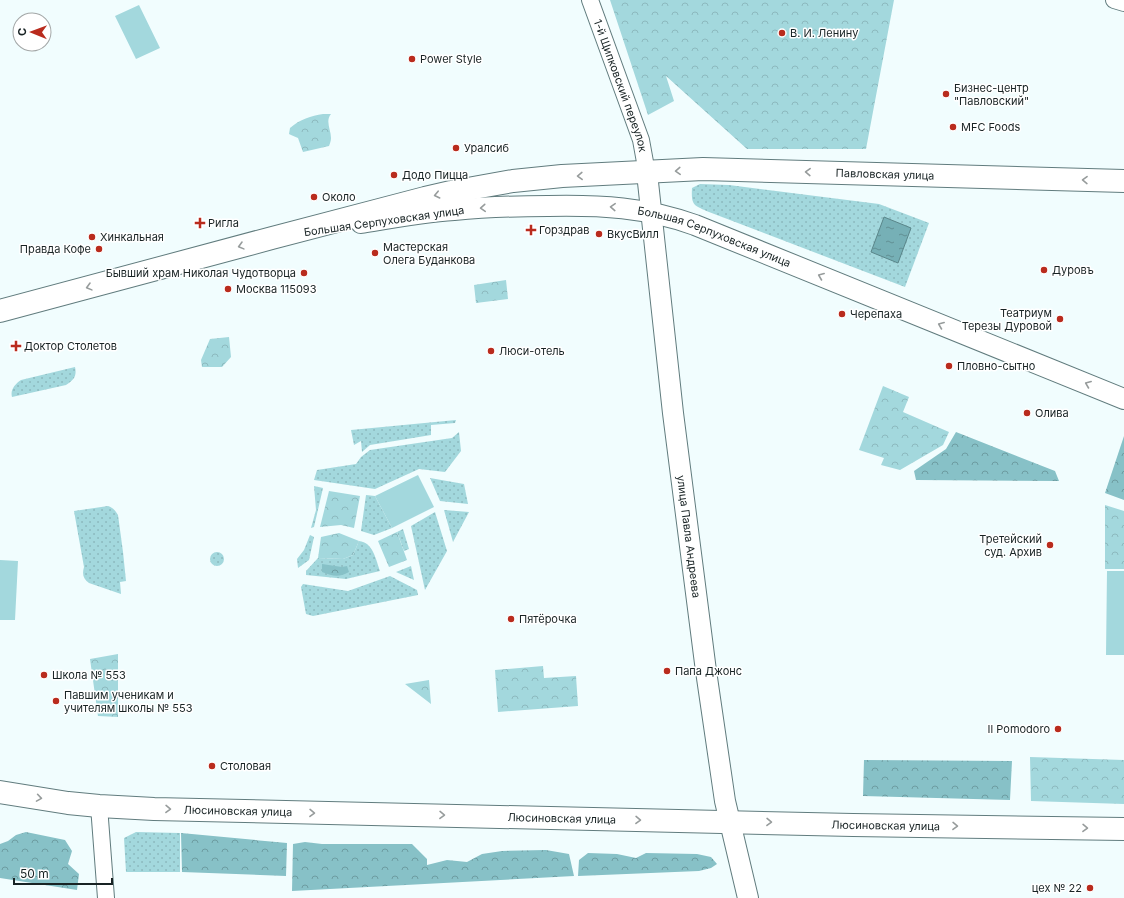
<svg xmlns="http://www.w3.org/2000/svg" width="1124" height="898" viewBox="0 0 1124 898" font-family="Inter,sans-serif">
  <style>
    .grass { fill: url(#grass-dots) }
    .forest { fill: url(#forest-crowns) }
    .park { fill: url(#park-crowns) }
    .pitch { fill: #a3d8dd }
    .water { fill: url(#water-ripples); stroke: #5a868a }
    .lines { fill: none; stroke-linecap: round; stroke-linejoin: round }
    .minor-casing { stroke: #617c7e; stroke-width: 18 }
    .tertiary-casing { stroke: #617c7e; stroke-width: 22 }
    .primary-casing { stroke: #617c7e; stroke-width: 24 }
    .minor { stroke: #fff; stroke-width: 16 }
    .tertiary { stroke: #fff; stroke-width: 20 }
    .primary { stroke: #fff; stroke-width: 22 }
    .oneway { stroke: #979c9c }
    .poi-dot { fill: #b92b1d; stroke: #fff; stroke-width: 1.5 }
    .labels { text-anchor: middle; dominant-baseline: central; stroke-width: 3; stroke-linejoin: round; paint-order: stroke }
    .poi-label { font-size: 11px; fill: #182324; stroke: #fff; text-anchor: start }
    .street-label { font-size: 11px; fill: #182324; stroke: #fff }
  </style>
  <defs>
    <pattern id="grass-dots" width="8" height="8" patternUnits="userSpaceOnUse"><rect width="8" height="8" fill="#a3d8dd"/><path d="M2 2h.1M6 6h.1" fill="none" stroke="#8cb9be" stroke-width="1.8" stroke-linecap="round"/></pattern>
    <pattern id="forest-crowns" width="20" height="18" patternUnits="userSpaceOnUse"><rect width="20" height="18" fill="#87c1c7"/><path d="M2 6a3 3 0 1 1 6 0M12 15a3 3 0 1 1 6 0" fill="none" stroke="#6d9ca1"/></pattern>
    <pattern id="park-crowns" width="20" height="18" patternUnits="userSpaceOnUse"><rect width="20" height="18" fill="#a3d8dd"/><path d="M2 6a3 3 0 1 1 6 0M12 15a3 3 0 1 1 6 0" fill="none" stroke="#8cb9be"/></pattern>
    <pattern id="water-ripples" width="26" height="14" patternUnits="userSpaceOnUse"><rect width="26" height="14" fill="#76b0b6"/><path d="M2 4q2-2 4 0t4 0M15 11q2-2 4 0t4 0" fill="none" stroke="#608f94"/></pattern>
  </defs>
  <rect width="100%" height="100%" fill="#f1fdfe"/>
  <path class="grass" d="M700,184L729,185L879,204L929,223L905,287L709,212C694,205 691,206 692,188Z
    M75,367C77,376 74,380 66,385L12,397C10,390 15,384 21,380Z
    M456,420L455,423L431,425V435L370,445L362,452L361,441L354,445L351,430Z
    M459,432L461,451L445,472L419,469L375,489L314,480L317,470L356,464L361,457L370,450L452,438Z
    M430,478L464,484L468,504L440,501Z
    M314,486L323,488L314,527L311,528L316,510Z
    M366,495L375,496L392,528L374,535L361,531Z
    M108,506C113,508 115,510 118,515L123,552L126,581L120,582L121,594L89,583C83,579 82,574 84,567L74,511Z
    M444,510L469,512L453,542Z
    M435,512L447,551L425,590L411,526Z
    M403,529L409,549L404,551L397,532Z
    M310,535L314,537L309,560L298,568L297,559L304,550Z
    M359,541C373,542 376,560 380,571L346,579L306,575V571L318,558L343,559L353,555Z
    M210 559a7 7 0 1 1 14 0a7 7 0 1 1-14 0Z
    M411,566L414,580L396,572Z
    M390,576L417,590L418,595L313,616L306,614L301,587L303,584L348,591Z
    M136,832L180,833V872H126L124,838Z"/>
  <path class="forest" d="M956,432L1055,471L1059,481L916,480L914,471L946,449Z
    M1124,436V500L1105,493Z
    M322,564L342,567L347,566L349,572C338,578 333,576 322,572Z
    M864,760L1012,761L1010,800L863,796Z
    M26,832L65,840L72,851L68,864L79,874L77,890L0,878V844L8,841L16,835Z
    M181,833L287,843L286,876L182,872Z
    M305,842L322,844H412L427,859V865L447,860L467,862L482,854L502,851L546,850L569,854L574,876L292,891L293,844Z
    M588,853L617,854L636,858L646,853L697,854L711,857L717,864L711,868L699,871L578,876L579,860Z"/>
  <path class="park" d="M610,0H894L866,149H747L666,76L674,101L648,115Z
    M323,114H331C325,121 331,130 331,138C331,141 330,143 329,146L303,152L298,138L291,135L289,134L290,128C300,119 311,116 323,114Z
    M506,280L508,299L476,303L474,285Z
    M229,337L231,357L222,367H202L201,360L210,339Z
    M883,386L909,397L903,412L949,432L943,445L900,470L881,465L884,458L859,450Z
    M329,491L360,496L354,528L341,525L320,527Z
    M1105,505L1124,511V569H1105Z
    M397,532L407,560L389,567L378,541Z
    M339,533L359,541L353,555L343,559L318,558L321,537Z
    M118,654V717L98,716L90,659Z
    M543,666L544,678L576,676L578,706L498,712L495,670Z
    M429,680L431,704L405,684Z
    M1030,757L1124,760V804L1031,801Z"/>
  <path class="pitch" d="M139,5L160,48L136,59L115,16Z
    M418,475L434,507L392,528L375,496Z
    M0,560L18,561L15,620H0Z
    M1107,571H1124V655H1106Z"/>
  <path class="water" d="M884,217L911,228L898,263L871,252Z"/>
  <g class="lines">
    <defs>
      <g id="minor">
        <path id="s1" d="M590,0L641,140L647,173"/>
        <path d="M1114,0L1124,3"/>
        <path d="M99,806L106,898"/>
      </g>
      <g id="tertiary">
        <path id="s2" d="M647,173L673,413L706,671L725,801L748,898"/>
        <path id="s3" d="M361,223C391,218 424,212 454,210C486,207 517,206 548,206C601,205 645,207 695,225L1124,399"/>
      </g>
      <g id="primary">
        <path id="s4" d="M0,311L272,238L425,198L451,192L513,181L562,176L703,169L1124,181"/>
        <path id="s5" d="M0,792L68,803L99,806L154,809L853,825L1124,829"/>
      </g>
    </defs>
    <use href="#minor" class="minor-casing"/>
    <use href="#tertiary" class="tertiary-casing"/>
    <use href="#primary" class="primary-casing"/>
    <use href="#minor" class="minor"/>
    <use href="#tertiary" class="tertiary"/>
    <use href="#primary" class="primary"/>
  </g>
  <defs><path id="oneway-chevron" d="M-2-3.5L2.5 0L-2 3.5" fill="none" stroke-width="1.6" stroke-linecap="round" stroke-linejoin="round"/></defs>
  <g class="oneway">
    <use href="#oneway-chevron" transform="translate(678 171) rotate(177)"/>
    <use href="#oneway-chevron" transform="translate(808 172) rotate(-178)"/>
    <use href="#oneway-chevron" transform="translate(580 176) rotate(178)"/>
    <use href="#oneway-chevron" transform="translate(1085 180) rotate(-179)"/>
    <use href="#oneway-chevron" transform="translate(437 195) rotate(167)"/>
    <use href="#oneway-chevron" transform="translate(613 207) rotate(-177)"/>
    <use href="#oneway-chevron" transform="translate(483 208) rotate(176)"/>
    <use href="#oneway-chevron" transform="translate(241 246) rotate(165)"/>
    <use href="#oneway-chevron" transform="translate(821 276) rotate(-158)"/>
    <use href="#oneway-chevron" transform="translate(89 287) rotate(165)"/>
    <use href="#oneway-chevron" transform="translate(941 325) rotate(-158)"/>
    <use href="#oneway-chevron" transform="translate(1088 384) rotate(-158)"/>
    <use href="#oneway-chevron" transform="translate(39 798) rotate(9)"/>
    <use href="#oneway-chevron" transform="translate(168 809) rotate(1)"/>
    <use href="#oneway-chevron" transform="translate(312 813) rotate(1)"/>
    <use href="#oneway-chevron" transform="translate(442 815) rotate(1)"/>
    <use href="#oneway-chevron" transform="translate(638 820) rotate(1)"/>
    <use href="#oneway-chevron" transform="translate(769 822) rotate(1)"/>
    <use href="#oneway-chevron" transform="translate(955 826) rotate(1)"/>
    <use href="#oneway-chevron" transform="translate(1085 828) rotate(1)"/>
  </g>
  <g class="poi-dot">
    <circle cx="782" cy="33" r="4"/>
    <circle cx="412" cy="59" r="4"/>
    <circle cx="946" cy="94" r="4"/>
    <circle cx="953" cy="127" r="4"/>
    <circle cx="456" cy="148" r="4"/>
    <circle cx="394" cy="175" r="4"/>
    <circle cx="314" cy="197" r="4"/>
    <path d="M198 217h4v4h4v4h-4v4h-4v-4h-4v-4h4z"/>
    <path d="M529 224h4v4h4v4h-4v4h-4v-4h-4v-4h4z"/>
    <circle cx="599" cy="234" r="4"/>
    <circle cx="92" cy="237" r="4"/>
    <circle cx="99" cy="249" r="4"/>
    <circle cx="375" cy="253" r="4"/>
    <circle cx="1044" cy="270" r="4"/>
    <circle cx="304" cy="273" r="4"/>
    <circle cx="228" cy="289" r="4"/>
    <circle cx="842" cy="314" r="4"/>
    <circle cx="1060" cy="319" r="4"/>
    <path d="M14 340h4v4h4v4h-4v4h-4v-4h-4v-4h4z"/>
    <circle cx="491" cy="351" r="4"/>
    <circle cx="949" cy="366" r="4"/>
    <circle cx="1027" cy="413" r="4"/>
    <circle cx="1050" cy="545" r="4"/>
    <circle cx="511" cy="619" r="4"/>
    <circle cx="667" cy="671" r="4"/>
    <circle cx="44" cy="675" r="4"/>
    <circle cx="56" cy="701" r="4"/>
    <circle cx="1058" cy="729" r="4"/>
    <circle cx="212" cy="766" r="4"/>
    <circle cx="1090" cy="888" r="4"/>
  </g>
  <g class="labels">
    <g class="poi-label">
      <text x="790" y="33">В. И. Ленину</text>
      <text x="420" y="59">Power Style</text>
      <text x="954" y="88">Бизнес-центр<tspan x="954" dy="13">"Павловский"</tspan></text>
      <text x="961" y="127">MFC Foods</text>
      <text x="464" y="148">Уралсиб</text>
      <text x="402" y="175">Додо Пицца</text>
      <text x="322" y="197">Около</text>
      <text x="208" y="223">Ригла</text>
      <text x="539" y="230">Горздрав</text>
      <text x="607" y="234">ВкусВилл</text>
      <text x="100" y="237">Хинкальная</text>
      <text x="383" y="247">Мастерская<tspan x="383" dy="13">Олега Буданкова</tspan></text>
      <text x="91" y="249" text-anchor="end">Правда Кофе</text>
      <text x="1052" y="270">Дуровъ</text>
      <text x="296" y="273" text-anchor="end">Бывший храм Николая Чудотворца</text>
      <text x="236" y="289">Москва 115093</text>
      <text x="1052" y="313" text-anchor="end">Театриум<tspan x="1052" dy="13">Терезы Дуровой</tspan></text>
      <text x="850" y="314">Черепаха</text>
      <text x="24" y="346">Доктор Столетов</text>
      <text x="499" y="351">Люси-отель</text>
      <text x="957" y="366">Пловно-сытно</text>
      <text x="1035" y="413">Олива</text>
      <text x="1042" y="539" text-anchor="end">Третейский<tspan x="1042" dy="13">суд. Архив</tspan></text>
      <text x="519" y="619">Пятёрочка</text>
      <text x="675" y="671">Папа Джонс</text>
      <text x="52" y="675">Школа № 553</text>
      <text x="64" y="695">Павшим ученикам и<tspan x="64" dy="13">учителям школы № 553</tspan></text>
      <text x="1050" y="729" text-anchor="end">Il Pomodoro</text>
      <text x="220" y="766">Столовая</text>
      <text x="1082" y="888" text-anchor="end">цех № 22</text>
    </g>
    <g class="street-label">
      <text stroke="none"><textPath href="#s1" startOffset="91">1-й Щипковский переулок</textPath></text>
      <text stroke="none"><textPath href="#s4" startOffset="902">Павловская улица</textPath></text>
      <text transform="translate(384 221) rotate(-8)">Большая Серпуховская улица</text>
      <text stroke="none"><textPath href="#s3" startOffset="359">Большая Серпуховская улица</textPath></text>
      <text stroke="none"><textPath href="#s2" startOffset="366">улица Павла Андреева</textPath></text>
      <text stroke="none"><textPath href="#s5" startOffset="239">Люсиновская улица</textPath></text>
      <text stroke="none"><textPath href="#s5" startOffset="563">Люсиновская улица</textPath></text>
      <text stroke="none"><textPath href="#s5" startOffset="887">Люсиновская улица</textPath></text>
    </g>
  </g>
  <g transform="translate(32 32) rotate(271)"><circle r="19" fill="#ffffff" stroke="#a3a7a7"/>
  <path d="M0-3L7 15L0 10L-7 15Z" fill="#b92b1d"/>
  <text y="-6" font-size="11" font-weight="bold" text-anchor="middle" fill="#182324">С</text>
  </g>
  <path d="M14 878v6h98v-6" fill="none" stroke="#182324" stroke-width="2"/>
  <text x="20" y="878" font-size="12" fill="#182324" stroke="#ffffff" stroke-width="3" paint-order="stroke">50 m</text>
</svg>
